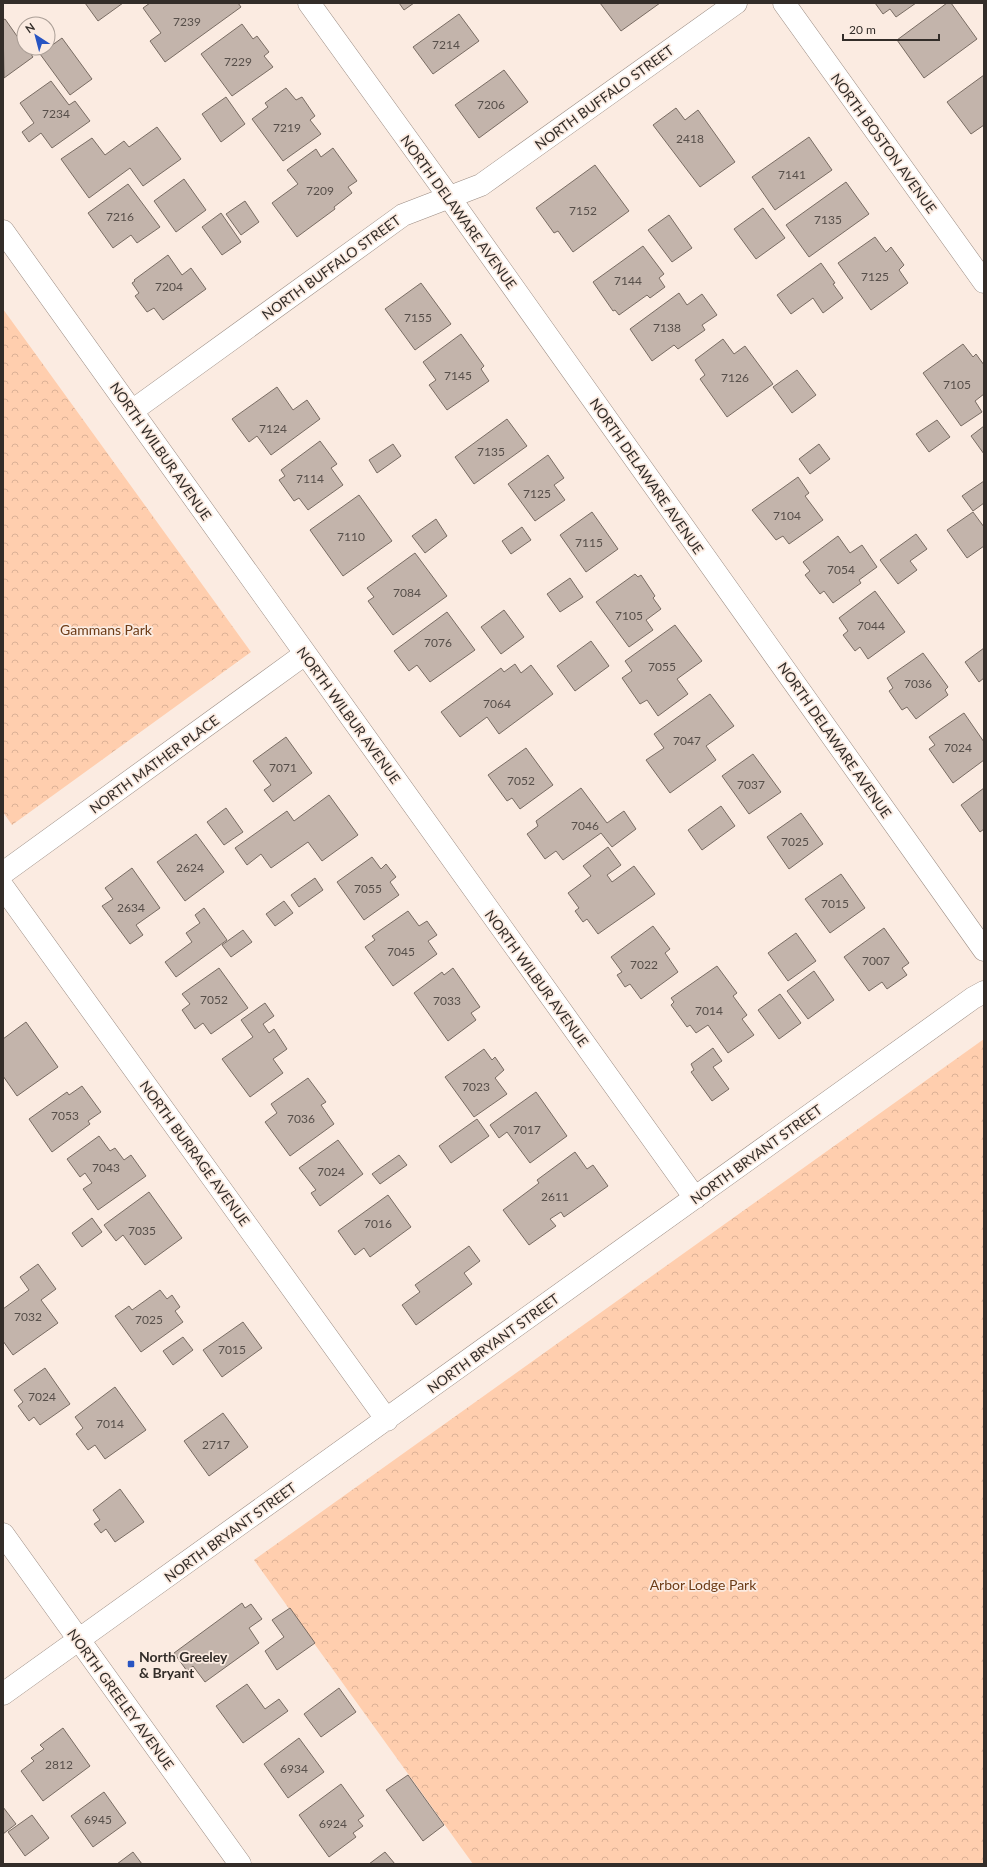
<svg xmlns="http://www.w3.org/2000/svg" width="987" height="1867" viewBox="0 0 987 1867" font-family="Lato,sans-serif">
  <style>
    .park { fill: url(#park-crowns) }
    .building { fill: #c3b4ab; stroke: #796c63 }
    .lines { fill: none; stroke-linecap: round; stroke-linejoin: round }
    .minor-casing { stroke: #9b8c83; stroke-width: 23 }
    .minor { stroke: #fff; stroke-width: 22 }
    .poi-dot { fill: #2854c2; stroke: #fbebe1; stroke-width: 1.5 }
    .labels { text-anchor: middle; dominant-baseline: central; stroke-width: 3.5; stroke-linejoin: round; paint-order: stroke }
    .number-label { font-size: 12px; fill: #574f4a }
    .street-label { font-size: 14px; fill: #332d29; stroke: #fbebe1 }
    .park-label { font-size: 14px; fill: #6d3c17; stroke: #fbebe1 }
    .poi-label { font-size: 14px; font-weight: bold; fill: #332d29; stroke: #fbebe1; text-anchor: start }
  </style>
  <defs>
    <pattern id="park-crowns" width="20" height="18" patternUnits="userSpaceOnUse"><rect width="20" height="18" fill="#ffceae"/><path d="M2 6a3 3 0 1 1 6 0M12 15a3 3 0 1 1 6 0" fill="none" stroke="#dbb196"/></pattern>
  </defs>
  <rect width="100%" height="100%" fill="#fbebe1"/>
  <path class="park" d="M3,309L251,652L12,825L3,812Z
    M984,1039V1864H473L254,1560Z"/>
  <path class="building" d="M85,3H123L98,21Z
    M150,3H238L241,7L165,62L150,41L161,33L143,8Z
    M399,3H414L404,10Z
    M600,3H660L621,31Z
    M875,3H916L896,17L890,9L883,14Z
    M947,3H951L977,39L924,78L897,40Z
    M459,14L479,41L433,74L413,47Z
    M5,19L19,39L24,35V48H31L28,50L33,57L4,78L3,20Z
    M242,24L253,39L257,36L269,52L264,56L273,67L232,96L201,54Z
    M62,38L92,79L70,95L40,54Z
    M504,70L528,102L479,138L455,105Z
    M984,75V125L971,134L947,102Z
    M51,81L69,105L75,101L90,121L52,148L41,133L29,142L22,132L34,123L20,103Z
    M286,88L296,100L302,97L315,116L310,120L321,134L283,161L252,119L268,107L265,103Z
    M226,97L245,124L221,142L202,114Z
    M676,108L685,120L698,110L735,162L700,187L653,125Z
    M157,127L181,159L143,186L130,168L89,198L61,159L92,138L105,155L124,141L129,147Z
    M809,137L832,170L775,210L752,177Z
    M333,148L357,181L348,187L352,193L334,207L335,209L297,237L272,203L298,184L287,170L316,149L321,157Z
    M595,165L629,211L573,252L558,231L554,233L536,208Z
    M184,179L206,210L176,232L154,201Z
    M846,182L869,214L809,257L786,225Z
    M128,184L160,227L137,243L131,235L113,248L88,213Z
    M245,201L259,222L241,235L226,214Z
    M763,208L785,238L756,259L734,229Z
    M221,213L241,242L222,255L202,227Z
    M669,215L692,248L672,262L648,230Z
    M875,237L886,252L891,247L904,265L899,270L908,283L871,310L838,263Z
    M643,246L664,274L659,278L665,287L650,298L647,295L619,315L615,310L613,311L593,282Z
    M168,255L182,275L191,268L206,289L163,320L154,308L147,312L135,296L139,293L132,283L135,281L134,280Z
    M821,263L835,283L833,284L843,298L823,313L813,298L791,314L777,295Z
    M421,283L451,324L415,350L385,309Z
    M679,293L687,305L702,294L717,315L702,325L705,330L678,349L674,345L652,361L630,329Z
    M461,334L484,366L481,369L489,381L447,410L429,385L436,380L423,362Z
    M723,339L734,354L745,346L773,384L727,417L700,379L705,375L695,360Z
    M963,344L973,357L976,354L984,365V394L975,401L982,412L961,426L923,373Z
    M797,370L816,395L792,413L773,387Z
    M277,387L293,410L307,400L320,419L271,455L257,436L249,442L232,419Z
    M507,419L527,446L474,484L455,457Z
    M937,420L950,437L929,452L916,434Z
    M984,426V454L971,436Z
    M320,441L337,464L331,468L343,485L308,510L299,498L294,501L279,480L285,476L281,470Z
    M393,444L401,456L377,473L369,460Z
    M819,444L830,459L810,474L799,459Z
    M548,455L564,478L554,485L565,500L535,521L508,484Z
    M798,477L809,493L805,496L823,520L789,544L783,536L776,540L752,510Z
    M984,481V503L973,511L962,496Z
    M359,495L392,541L343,576L310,530Z
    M592,512L618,549L586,572L560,535Z
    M973,512L984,527V546L967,558L947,530Z
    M436,519L447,536L425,553L412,536Z
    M522,527L531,540L511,554L502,541Z
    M916,534L927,549L910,561L917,570L898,584L880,560Z
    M838,536L850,553L862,545L877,567L859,580L861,583L833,603L824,591L820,594L805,575L810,571L803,562Z
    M415,553L447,596L393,635L368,601L374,597L367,588Z
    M635,574L638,577L641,575L655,596L653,598L661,609L646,620L653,630L629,647L596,602Z
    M570,578L583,597L560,612L547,594Z
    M875,591L905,632L868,659L860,647L855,651L843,635L848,631L839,618Z
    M504,610L524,637L501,654L481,627Z
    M447,612L475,650L430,682L417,665L409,671L394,651Z
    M675,625L702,661L677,679L688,694L658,716L647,700L640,704L622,678L632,671L625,661Z
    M591,641L609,666L575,691L557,666Z
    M984,648V678L979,682L965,662Z
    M923,653L948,687L945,690L948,695L916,719L907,707L902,710L889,691L893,688L887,678Z
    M515,664L521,673L531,665L553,694L499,734L487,717L460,737L441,712L501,668L504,672Z
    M710,694L734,726L706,746L716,760L670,793L646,760L664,748L654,734Z
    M964,713L984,742V760L953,783L929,749L935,745L929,737Z
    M286,737L312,773L273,802L264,790L271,785L253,761Z
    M526,748L553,785L520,809L512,798L507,801L488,775Z
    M753,754L781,792L749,814L722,776Z
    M581,788L607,823L624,811L636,829L612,847L601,833L563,860L556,851L545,859L527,834L538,826L536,821Z
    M984,788V829L980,832L961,805Z
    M329,795L358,835L322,861L308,842L271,868L261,854L247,865L235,848L287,811L294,821Z
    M721,806L735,826L702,850L688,830Z
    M226,808L243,832L224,845L207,822Z
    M801,813L823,844L789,869L767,837Z
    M196,834L224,872L185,901L157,862Z
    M608,847L621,865L607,875L612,882L634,866L655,894L598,934L587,919L583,922L575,911L579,908L568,893L591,876L583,866Z
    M372,857L381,869L386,864L396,877L390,882L399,895L364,920L337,882Z
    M132,868L160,908L136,925L143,935L130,944L102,906L113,899L105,888Z
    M841,874L865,908L830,933L805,899Z
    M315,878L323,890L299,907L291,895Z
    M284,901L293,913L275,926L266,914Z
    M204,908L227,940L176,977L165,962L192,942L186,933L200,923L195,915Z
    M408,911L419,926L427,921L437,935L428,941L437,954L393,986L365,947L375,940L372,936Z
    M653,926L670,949L665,953L678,972L641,999L630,984L625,987L617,975L622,972L611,957Z
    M884,928L909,963L902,968L907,975L887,989L882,982L869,991L844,957Z
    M243,930L252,942L231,957L222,945Z
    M796,933L816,961L788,981L768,953Z
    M717,966L737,993L733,996L747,1015L742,1019L754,1035L728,1053L708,1025L696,1033L690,1025L687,1027L671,1005L674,1002L671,998Z
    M219,968L248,1008L211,1034L203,1023L195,1029L182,1010L190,1004L182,994Z
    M453,968L480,1007L471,1013L476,1020L448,1041L414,993L442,972L444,975Z
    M814,971L834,1000L808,1019L787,991Z
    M780,994L801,1023L779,1039L758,1010Z
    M265,1003L274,1016L263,1024L269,1033L274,1029L287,1049L273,1059L283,1073L250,1097L222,1059L253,1037L241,1020Z
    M26,1022L58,1067L17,1096L3,1076V1039Z
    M713,1048L722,1061L713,1067L729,1089L712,1101L691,1072L694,1070L691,1064Z
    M484,1049L492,1060L495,1057L504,1070L495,1078L507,1094L474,1117L445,1077Z
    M308,1078L326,1102L321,1105L334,1124L290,1156L265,1122L277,1113L271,1104Z
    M82,1086L101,1112L88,1121L90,1124L52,1152L29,1119L67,1092L69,1095Z
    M536,1092L567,1136L530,1163L507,1132L499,1138L490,1125Z
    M477,1119L489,1136L451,1163L439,1146Z
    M99,1136L110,1151L115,1148L124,1160L131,1155L146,1176L98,1210L83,1189L92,1183L85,1173L80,1177L67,1159Z
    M338,1140L363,1174L320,1206L311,1193L316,1190L299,1168Z
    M575,1152L587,1169L593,1165L608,1186L564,1217L561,1212L550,1219L556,1226L529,1245L503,1210L539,1183L537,1180Z
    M399,1155L407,1165L380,1184L372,1174Z
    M149,1192L182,1238L145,1265L123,1235L116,1241L104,1225Z
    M388,1195L411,1227L370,1257L364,1248L355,1255L338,1231Z
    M92,1218L102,1232L82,1247L72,1233Z
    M469,1246L480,1261L464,1273L472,1284L416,1325L402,1305L420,1292L415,1285Z
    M38,1264L56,1289L41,1300L58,1323L13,1355L3,1341V1309L29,1290L20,1277Z
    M160,1290L167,1299L172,1295L180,1307L175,1311L183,1322L141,1352L115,1316L129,1306L132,1310Z
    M243,1322L262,1348L222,1377L203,1350Z
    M183,1337L193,1350L173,1365L163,1351Z
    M45,1368L70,1404L40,1425L34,1417L29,1421L18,1406L23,1402L14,1390Z
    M115,1387L146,1430L105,1459L95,1445L88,1450L76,1434L83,1428L75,1417Z
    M223,1413L248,1447L209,1476L184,1441Z
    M120,1489L144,1522L115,1542L106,1529L101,1533L94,1524L100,1520L93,1510Z
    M242,1603L245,1608L251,1604L262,1619L249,1628L259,1643L205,1682L193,1666L187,1671L174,1653Z
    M290,1608L315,1643L277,1670L265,1651L284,1637L272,1620Z
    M247,1684L265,1709L279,1699L288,1711L243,1743L216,1706Z
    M339,1688L356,1712L321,1737L304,1714Z
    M63,1728L90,1766L43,1801L21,1771L34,1761L31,1758L44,1749L40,1745Z
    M299,1738L324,1772L288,1798L264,1764Z
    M408,1775L444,1825L423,1841L386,1790Z
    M341,1784L364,1816L358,1820L363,1826L353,1833L356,1837L329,1857L299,1815Z
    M104,1792L126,1823L93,1847L71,1816Z
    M3,1807L16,1824L3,1834Z
    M32,1815L49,1838L25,1856L8,1832Z
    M133,1852L142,1864H117Z
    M385,1852L395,1864H369Z"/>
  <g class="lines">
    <defs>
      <path id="minor" d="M309,3L449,197L984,950
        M784,3L984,282
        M3,231L695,1198
        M132,411L403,215L481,185L736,3
        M3,873L305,654
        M3,887L387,1420
        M3,1534L240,1864
        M3,1694L973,998L984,992"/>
    </defs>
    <use href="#minor" class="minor-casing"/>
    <use href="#minor" class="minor"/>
  </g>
  <rect class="poi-dot" x="127" y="1660" width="8" height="8" rx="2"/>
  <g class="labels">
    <g class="number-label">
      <text x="187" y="21">7239</text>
      <text x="446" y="44">7214</text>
      <text x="238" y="61">7229</text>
      <text x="491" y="104">7206</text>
      <text x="56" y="113">7234</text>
      <text x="287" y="127">7219</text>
      <text x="690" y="138">2418</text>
      <text x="792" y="174">7141</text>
      <text x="320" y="190">7209</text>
      <text x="583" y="210">7152</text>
      <text x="120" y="216">7216</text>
      <text x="828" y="219">7135</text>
      <text x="875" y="276">7125</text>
      <text x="628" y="280">7144</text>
      <text x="169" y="286">7204</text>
      <text x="418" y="317">7155</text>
      <text x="667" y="327">7138</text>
      <text x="458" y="375">7145</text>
      <text x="735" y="377">7126</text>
      <text x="957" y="384">7105</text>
      <text x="273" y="428">7124</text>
      <text x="491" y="451">7135</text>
      <text x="310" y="478">7114</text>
      <text x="537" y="493">7125</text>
      <text x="787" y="515">7104</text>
      <text x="351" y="536">7110</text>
      <text x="589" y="542">7115</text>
      <text x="841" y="569">7054</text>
      <text x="407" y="592">7084</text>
      <text x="629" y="615">7105</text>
      <text x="871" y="625">7044</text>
      <text x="438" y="642">7076</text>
      <text x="662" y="666">7055</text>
      <text x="918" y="683">7036</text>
      <text x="497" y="703">7064</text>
      <text x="687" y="740">7047</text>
      <text x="958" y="747">7024</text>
      <text x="283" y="767">7071</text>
      <text x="521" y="780">7052</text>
      <text x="751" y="784">7037</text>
      <text x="585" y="825">7046</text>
      <text x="795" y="841">7025</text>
      <text x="190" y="867">2624</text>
      <text x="368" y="888">7055</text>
      <text x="835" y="903">7015</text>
      <text x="131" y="907">2634</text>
      <text x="401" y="951">7045</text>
      <text x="876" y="960">7007</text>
      <text x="644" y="964">7022</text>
      <text x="214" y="999">7052</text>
      <text x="447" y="1000">7033</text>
      <text x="709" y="1010">7014</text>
      <text x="476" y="1086">7023</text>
      <text x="65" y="1115">7053</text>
      <text x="301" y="1118">7036</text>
      <text x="527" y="1129">7017</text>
      <text x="106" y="1167">7043</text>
      <text x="331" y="1171">7024</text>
      <text x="555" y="1196">2611</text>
      <text x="378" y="1223">7016</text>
      <text x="142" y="1230">7035</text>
      <text x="28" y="1316">7032</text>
      <text x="149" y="1319">7025</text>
      <text x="232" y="1349">7015</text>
      <text x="42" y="1396">7024</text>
      <text x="110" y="1423">7014</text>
      <text x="216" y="1444">2717</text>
      <text x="59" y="1764">2812</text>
      <text x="294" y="1768">6934</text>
      <text x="98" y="1819">6945</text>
      <text x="333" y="1823">6924</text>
    </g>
    <g class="street-label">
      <text transform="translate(604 97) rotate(-36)">NORTH BUFFALO STREET</text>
      <text transform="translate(884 143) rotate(54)">NORTH BOSTON AVENUE</text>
      <text transform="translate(459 212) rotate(54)">NORTH DELAWARE AVENUE</text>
      <text transform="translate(331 267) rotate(-36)">NORTH BUFFALO STREET</text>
      <text transform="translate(161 451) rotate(55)">NORTH WILBUR AVENUE</text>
      <text transform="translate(647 476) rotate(55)">NORTH DELAWARE AVENUE</text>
      <text transform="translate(349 715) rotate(54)">NORTH WILBUR AVENUE</text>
      <text transform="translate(835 740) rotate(55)">NORTH DELAWARE AVENUE</text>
      <text transform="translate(154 764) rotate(-36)">NORTH MATHER PLACE</text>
      <text transform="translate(537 978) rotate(54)">NORTH WILBUR AVENUE</text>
      <text transform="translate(195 1153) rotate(54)">NORTH BURRAGE AVENUE</text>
      <text transform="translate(756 1154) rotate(-36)">NORTH BRYANT STREET</text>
      <text transform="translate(493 1343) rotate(-36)">NORTH BRYANT STREET</text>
      <text transform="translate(230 1532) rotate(-36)">NORTH BRYANT STREET</text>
      <text transform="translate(121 1699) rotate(54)">NORTH GREELEY AVENUE</text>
    </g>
    <g class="park-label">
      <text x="106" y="629">Gammans Park</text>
      <text x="703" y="1584">Arbor Lodge Park</text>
    </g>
    <g class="poi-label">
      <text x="139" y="1656">North Greeley<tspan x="139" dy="16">&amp; Bryant</tspan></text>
    </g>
  </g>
  <rect width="987" height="1867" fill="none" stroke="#332d29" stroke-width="8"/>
  <g transform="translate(36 36) rotate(324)"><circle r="19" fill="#fbebe1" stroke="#ab9f97"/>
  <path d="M0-3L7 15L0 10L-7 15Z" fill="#2854c2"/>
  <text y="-6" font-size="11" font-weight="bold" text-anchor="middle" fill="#332d29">N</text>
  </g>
  <path d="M843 34v6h96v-6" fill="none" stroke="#332d29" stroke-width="2"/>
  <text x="849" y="34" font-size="12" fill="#332d29" stroke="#fbebe1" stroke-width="3" paint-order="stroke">20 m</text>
</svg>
